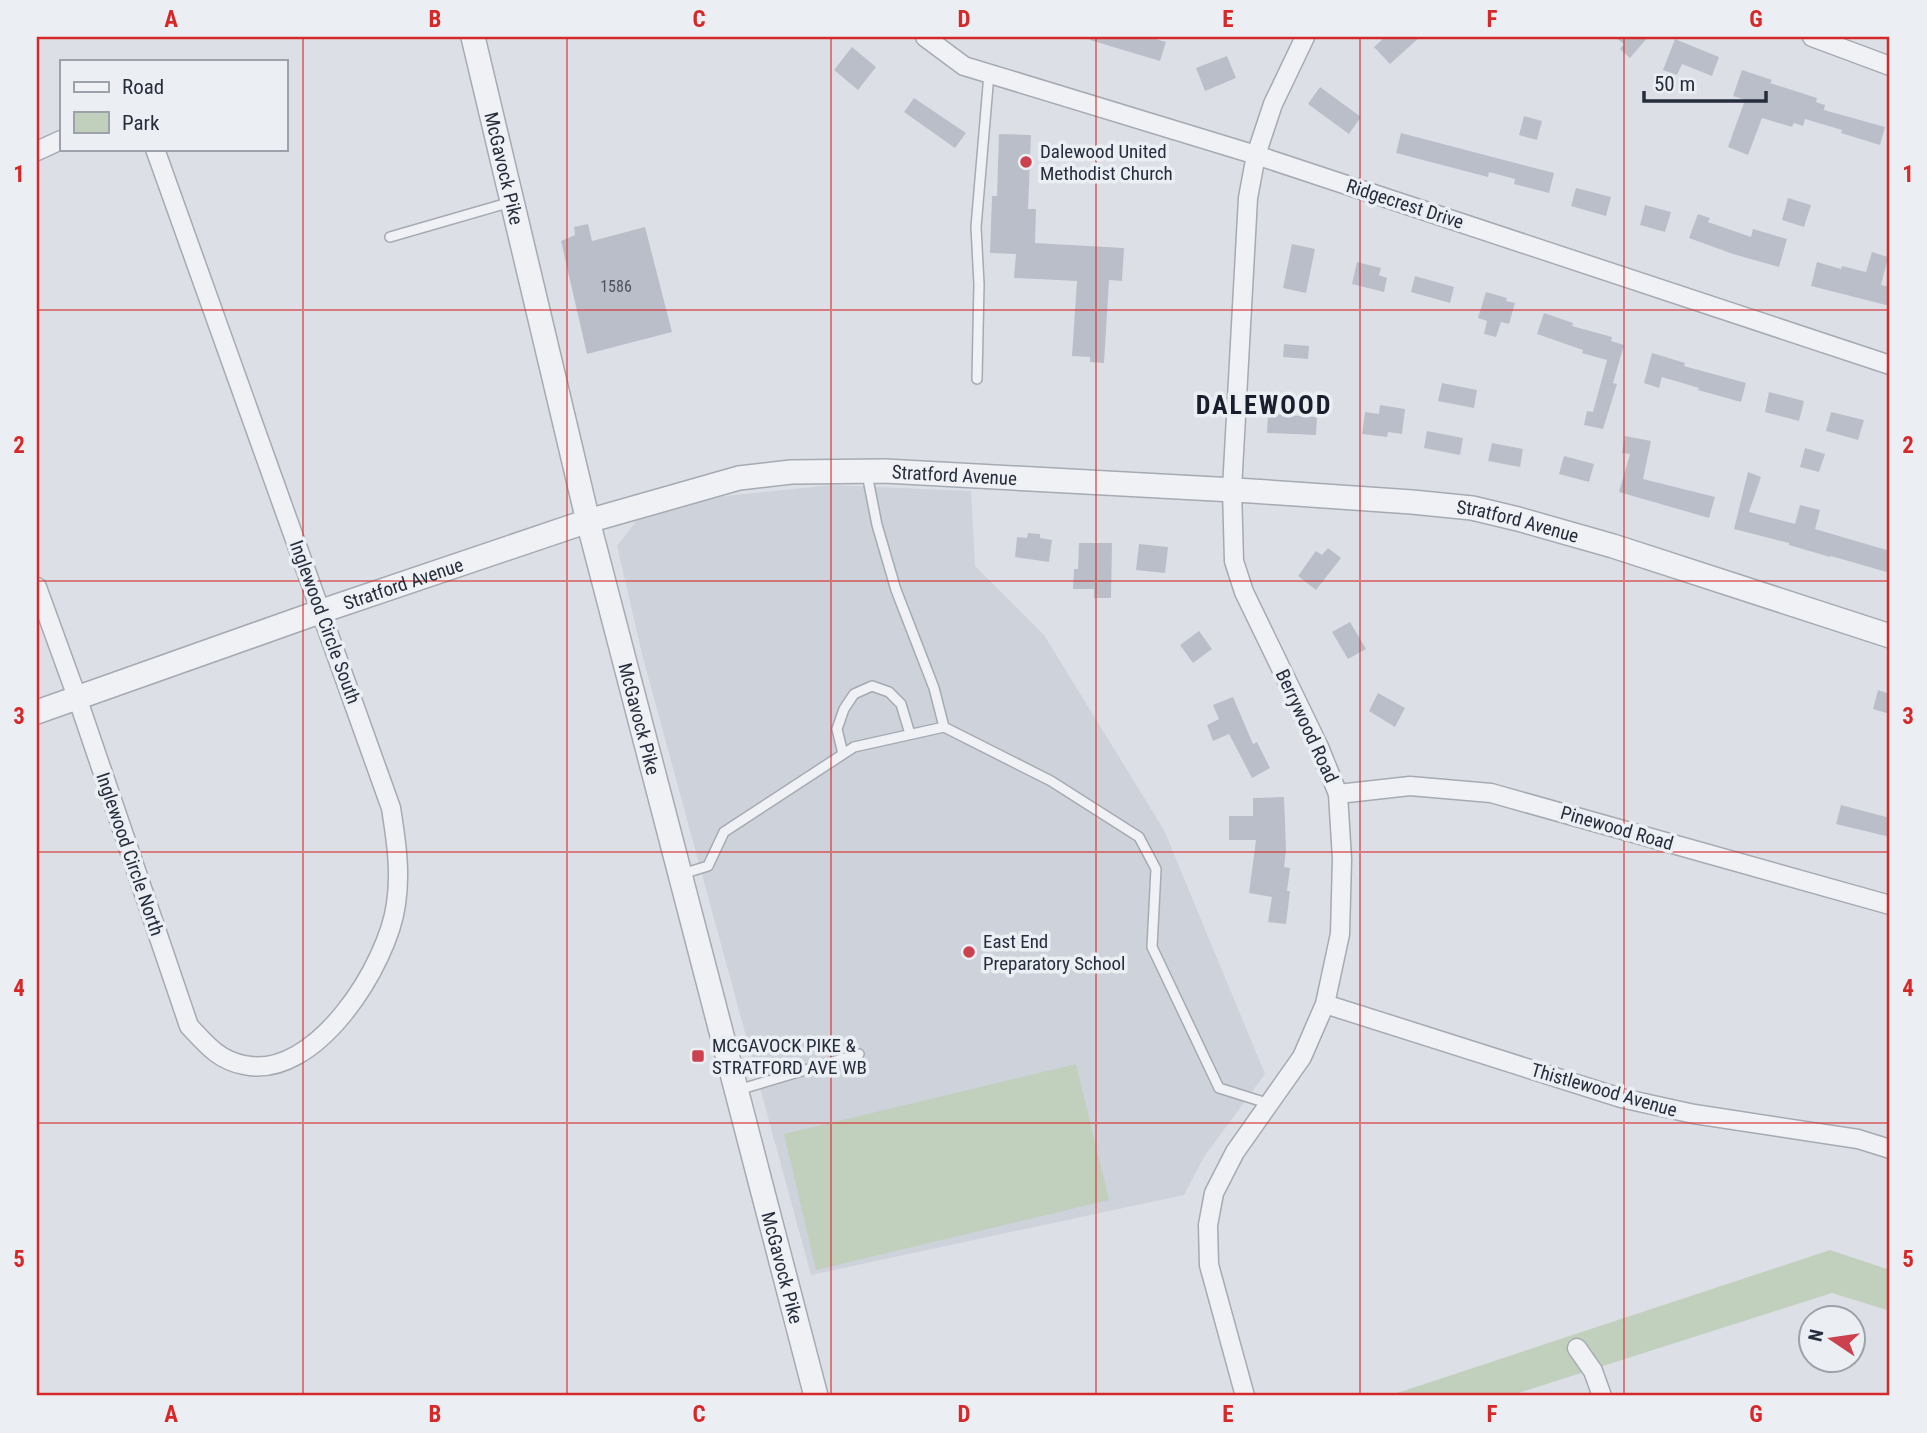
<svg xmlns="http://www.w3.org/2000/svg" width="1927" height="1433" viewBox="0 0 1927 1433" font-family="'Roboto Condensed',sans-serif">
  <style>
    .built { fill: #ced2db }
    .green { fill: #c1d0bd }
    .building { fill: #babec9 }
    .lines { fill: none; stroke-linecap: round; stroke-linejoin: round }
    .service-casing { stroke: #a5aab3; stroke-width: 12 }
    .minor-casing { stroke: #a5aab3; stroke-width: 21 }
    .tertiary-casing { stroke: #a5aab3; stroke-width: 26 }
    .service { stroke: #eff1f5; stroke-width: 9 }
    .minor { stroke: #eff1f5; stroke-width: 18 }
    .tertiary { stroke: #eff1f5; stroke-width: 23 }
    .grid { fill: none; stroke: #d62828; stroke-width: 2; stroke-opacity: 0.55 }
    .poi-dot { fill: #cc414e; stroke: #ebeff4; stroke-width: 2.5 }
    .labels { text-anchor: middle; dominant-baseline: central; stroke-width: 7; stroke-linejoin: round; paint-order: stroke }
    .number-label { font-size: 16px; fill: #4b515f }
    .poi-label { font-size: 19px; fill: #262d3c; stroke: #ebeff4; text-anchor: start }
    .street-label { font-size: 19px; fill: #262d3c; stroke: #ebeff4 }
    .district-label { font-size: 26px; font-weight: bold; letter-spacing: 2px; fill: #191e2d; stroke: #ebeff4 }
    .neatline { fill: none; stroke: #d62828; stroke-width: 2.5 }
    .grid-label { font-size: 23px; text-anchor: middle; font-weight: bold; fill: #d62828 }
  </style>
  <rect width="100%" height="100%" fill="#dce0e6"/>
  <path class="built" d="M832,485L971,491L975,566L1044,635L1164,830L1265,1074L1204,1157L1184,1195L811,1275L643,658L617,546L637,520L706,498Z"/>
  <path class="green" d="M1076,1064L1109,1200L816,1270L784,1134Z
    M1830,1250L1890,1270V1311L1832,1293L1509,1396H1388Z"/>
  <path class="building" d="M1091,37H1149L1166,42L1160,61L1090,40Z
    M1385,37H1420L1390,64L1374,47Z
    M1615,37H1648L1630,58L1620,49L1624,44Z
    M1675,39L1719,57L1712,76L1682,64L1677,75L1663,70Z
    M852,47L876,67L858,90L834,70Z
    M1227,56L1236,78L1205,91L1196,68Z
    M1742,70L1772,80L1770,83L1817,98L1816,102L1825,105L1824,110L1885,127L1880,145L1841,133L1842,130L1805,119L1803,126L1794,123L1792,127L1762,118L1748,155L1728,147L1745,100L1733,96Z
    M1320,87L1361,117L1349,134L1308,104Z
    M914,98L966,133L955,148L904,112Z
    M1524,116L1542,121L1537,140L1519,135Z
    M1401,133L1554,173L1549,193L1514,184L1515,179L1489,172L1488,177L1396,153Z
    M999,134L1031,135L1028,209H1036L1035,243L1124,248L1122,281L1109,280L1104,363L1090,362V357L1072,356L1077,281L1014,278L1016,254L990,253L992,196H997Z
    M1576,188L1611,197L1606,216L1571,206Z
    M1788,198L1811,205L1804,227L1782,220Z
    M1645,205L1671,212L1665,232L1640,225Z
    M1698,214L1710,218L1708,222L1751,237L1753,229L1787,239L1779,267L1733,254L1689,238Z
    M588,224L592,241L645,227L672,332L587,354L561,241L575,235L574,227Z
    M1292,244L1315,249L1306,293L1283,288Z
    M1872,252L1888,257L1881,285L1890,287V306L1811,286L1817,262L1841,269L1842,266L1866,272Z
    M1357,262L1381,268L1379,275L1387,278L1384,292L1352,284Z
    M1415,276L1454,287L1450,303L1411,292Z
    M1486,292L1507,298L1506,301L1515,303L1509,324L1501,322L1496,337L1484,334L1487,321L1478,318Z
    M1544,313L1573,323L1572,326L1612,337L1611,341L1624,345L1613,383L1617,384L1603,429L1584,425L1587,411L1593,412L1607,360L1582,353L1583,350L1537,334Z
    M1284,344L1309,346L1308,359L1283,357Z
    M1652,353L1685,363L1684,366L1746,383L1741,402L1698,390L1699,388L1662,377L1659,388L1644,383Z
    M1442,383L1477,390L1474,408L1438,401Z
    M1769,392L1804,401L1799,421L1765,412Z
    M1380,405L1405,409L1402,434L1388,432L1387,437L1362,434L1365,412L1379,414Z
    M1831,412L1864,420L1858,440L1826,431Z
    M1268,414L1317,417L1316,435L1267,433Z
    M1427,431L1463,438L1460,455L1424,448Z
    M1625,436L1651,441L1643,479L1715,497L1709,518L1619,492L1630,454L1622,453Z
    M1492,443L1523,449L1520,467L1488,461Z
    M1805,448L1825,454L1819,472L1800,467Z
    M1564,456L1594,464L1589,482L1559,474Z
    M1748,472L1761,477L1749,512L1795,524L1800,505L1820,510L1815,529L1890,551V573L1831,556L1830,557L1789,545V543L1734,529Z
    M1028,533L1040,534V538L1052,540L1049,562L1015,557L1017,537L1027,538Z
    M1079,543H1112L1111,598H1094V589H1073L1074,569H1078Z
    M1139,544L1168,547L1165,573L1136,570Z
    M1328,548L1341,558L1316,590L1298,576L1316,551L1322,555Z
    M1350,622L1366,649L1348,659L1332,632Z
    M1199,631L1212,649L1193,663L1180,645Z
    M1878,690L1890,694V714L1873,709Z
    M1378,693L1405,708L1395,727L1369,711Z
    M1233,697L1253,744L1257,742L1270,768L1252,778L1229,734L1213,741L1207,725L1219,719L1213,705Z
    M1284,797L1286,850L1284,867L1290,868L1287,891H1290L1286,924L1268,922L1272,897L1249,893L1256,840H1229V816H1253V798Z
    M1841,805L1890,818V837L1836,824Z"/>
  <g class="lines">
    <defs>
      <path id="service" d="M390,237L511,202
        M977,379L979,284L976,227L989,74
        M944,727L1051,781L1139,837L1156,869L1152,947L1219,1088L1270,1104
        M843,754L837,729L844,709L854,694L872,686L889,692L901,704L910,734
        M682,874L708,866L724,832L854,747L944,727L934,688L896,590L877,525L867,474
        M738,1090L859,1054"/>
      <path id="minor" d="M925,37L964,66L1256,155L1890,365
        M1812,37L1890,66
        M37,151L61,140
        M37,587L77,697L189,1026C206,1044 218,1060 244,1065C316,1081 388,964 396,904C401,871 396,840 391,808L155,149
        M1338,794L1410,786L1491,793L1890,905
        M1325,1004L1621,1098L1694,1114L1858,1139L1890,1149
        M1577,1348L1593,1371L1602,1396
        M1245,1396L1209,1265L1208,1225L1214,1193L1235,1152L1302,1057L1325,1004L1340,934L1342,859L1338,794L1319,747L1244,592L1234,561L1232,489L1248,198L1256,155L1273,104L1305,37"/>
      <g id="tertiary">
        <path id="s1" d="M473,37L588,521L816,1396"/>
        <path id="s2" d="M37,712L322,611L588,521L739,478L791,472L885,471L1252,491L1412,502L1472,508L1518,519L1613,546L1890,636"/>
      </g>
    </defs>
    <use href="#service" class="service-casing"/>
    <use href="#minor" class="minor-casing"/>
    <use href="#tertiary" class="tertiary-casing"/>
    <use href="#service" class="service"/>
    <use href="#minor" class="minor"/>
    <use href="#tertiary" class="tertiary"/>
  </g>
  <path class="grid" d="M303,37V1396M567,37V1396M831,37V1396M1096,37V1396M1360,37V1396M1624,37V1396M37,310H1890M37,581H1890M37,852H1890M37,1123H1890"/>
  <g class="poi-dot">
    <circle cx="1026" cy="162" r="7"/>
    <circle cx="969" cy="952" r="7"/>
    <rect x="691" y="1049" width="14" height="14" rx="3.5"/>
  </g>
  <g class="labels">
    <g class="number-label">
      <text x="616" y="286">1586</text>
    </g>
    <g class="poi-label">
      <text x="1040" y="151">Dalewood United<tspan x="1040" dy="22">Methodist Church</tspan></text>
      <text x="983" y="941">East End<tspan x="983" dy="22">Preparatory School</tspan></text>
      <text x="712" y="1045">MCGAVOCK PIKE &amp;<tspan x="712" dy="22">STRATFORD AVE WB</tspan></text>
    </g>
    <g class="street-label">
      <text stroke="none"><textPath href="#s1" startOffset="135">McGavock Pike</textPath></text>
      <text transform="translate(1405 204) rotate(18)">Ridgecrest Drive</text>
      <text stroke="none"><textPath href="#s2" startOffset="956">Stratford Avenue</textPath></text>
      <text stroke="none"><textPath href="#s2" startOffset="1522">Stratford Avenue</textPath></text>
      <text stroke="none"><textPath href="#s2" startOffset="388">Stratford Avenue</textPath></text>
      <text transform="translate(325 622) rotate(70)">Inglewood Circle South</text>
      <text stroke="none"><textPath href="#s1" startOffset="702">McGavock Pike</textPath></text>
      <text transform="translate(1307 726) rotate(65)">Berrywood Road</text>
      <text transform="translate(1617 828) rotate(16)">Pinewood Road</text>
      <text transform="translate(130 854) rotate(71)">Inglewood Circle North</text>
      <text transform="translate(1604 1090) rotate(16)">Thistlewood Avenue</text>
      <text stroke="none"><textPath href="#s1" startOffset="1269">McGavock Pike</textPath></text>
    </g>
    <g class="district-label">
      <text x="1264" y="405">DALEWOOD</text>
    </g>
  </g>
  <rect width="1927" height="1433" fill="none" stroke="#ebeff4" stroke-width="77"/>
  <rect x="60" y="60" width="228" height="91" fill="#ebeff4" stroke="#9ca1aa" stroke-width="2"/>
  <rect x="74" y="82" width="35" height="10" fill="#eff1f5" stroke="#9ca1aa" stroke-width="2"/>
  <text x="122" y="94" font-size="21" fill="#262d3c">Road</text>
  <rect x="74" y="112" width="35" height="21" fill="#c1d0bd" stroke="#9ca1aa" stroke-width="2"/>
  <text x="122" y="130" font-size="21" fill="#262d3c">Park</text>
  <g transform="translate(1832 1339) rotate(283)"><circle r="33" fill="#ebeff4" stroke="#9ca1aa" stroke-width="2"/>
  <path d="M0-5L12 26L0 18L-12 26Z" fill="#cc414e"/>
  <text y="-10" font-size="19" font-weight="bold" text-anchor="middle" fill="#262d3c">N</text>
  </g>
  <path d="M1644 91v10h122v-10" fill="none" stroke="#262d3c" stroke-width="3.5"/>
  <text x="1654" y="91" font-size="21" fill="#262d3c" stroke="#ebeff4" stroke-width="5" paint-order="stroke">50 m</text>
  <rect x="38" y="38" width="1850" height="1356" class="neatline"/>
  <g class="grid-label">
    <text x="171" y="27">A</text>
    <text x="435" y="27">B</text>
    <text x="699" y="27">C</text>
    <text x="964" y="27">D</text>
    <text x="1228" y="27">E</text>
    <text x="1492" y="27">F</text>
    <text x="1756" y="27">G</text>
    <text x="19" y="182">1</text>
    <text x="1908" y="182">1</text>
    <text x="19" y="453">2</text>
    <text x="1908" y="453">2</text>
    <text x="19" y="724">3</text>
    <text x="1908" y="724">3</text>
    <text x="19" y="996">4</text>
    <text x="1908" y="996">4</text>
    <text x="19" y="1267">5</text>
    <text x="1908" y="1267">5</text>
    <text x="171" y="1422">A</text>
    <text x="435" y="1422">B</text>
    <text x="699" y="1422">C</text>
    <text x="964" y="1422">D</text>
    <text x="1228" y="1422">E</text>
    <text x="1492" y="1422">F</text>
    <text x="1756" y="1422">G</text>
  </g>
</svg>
